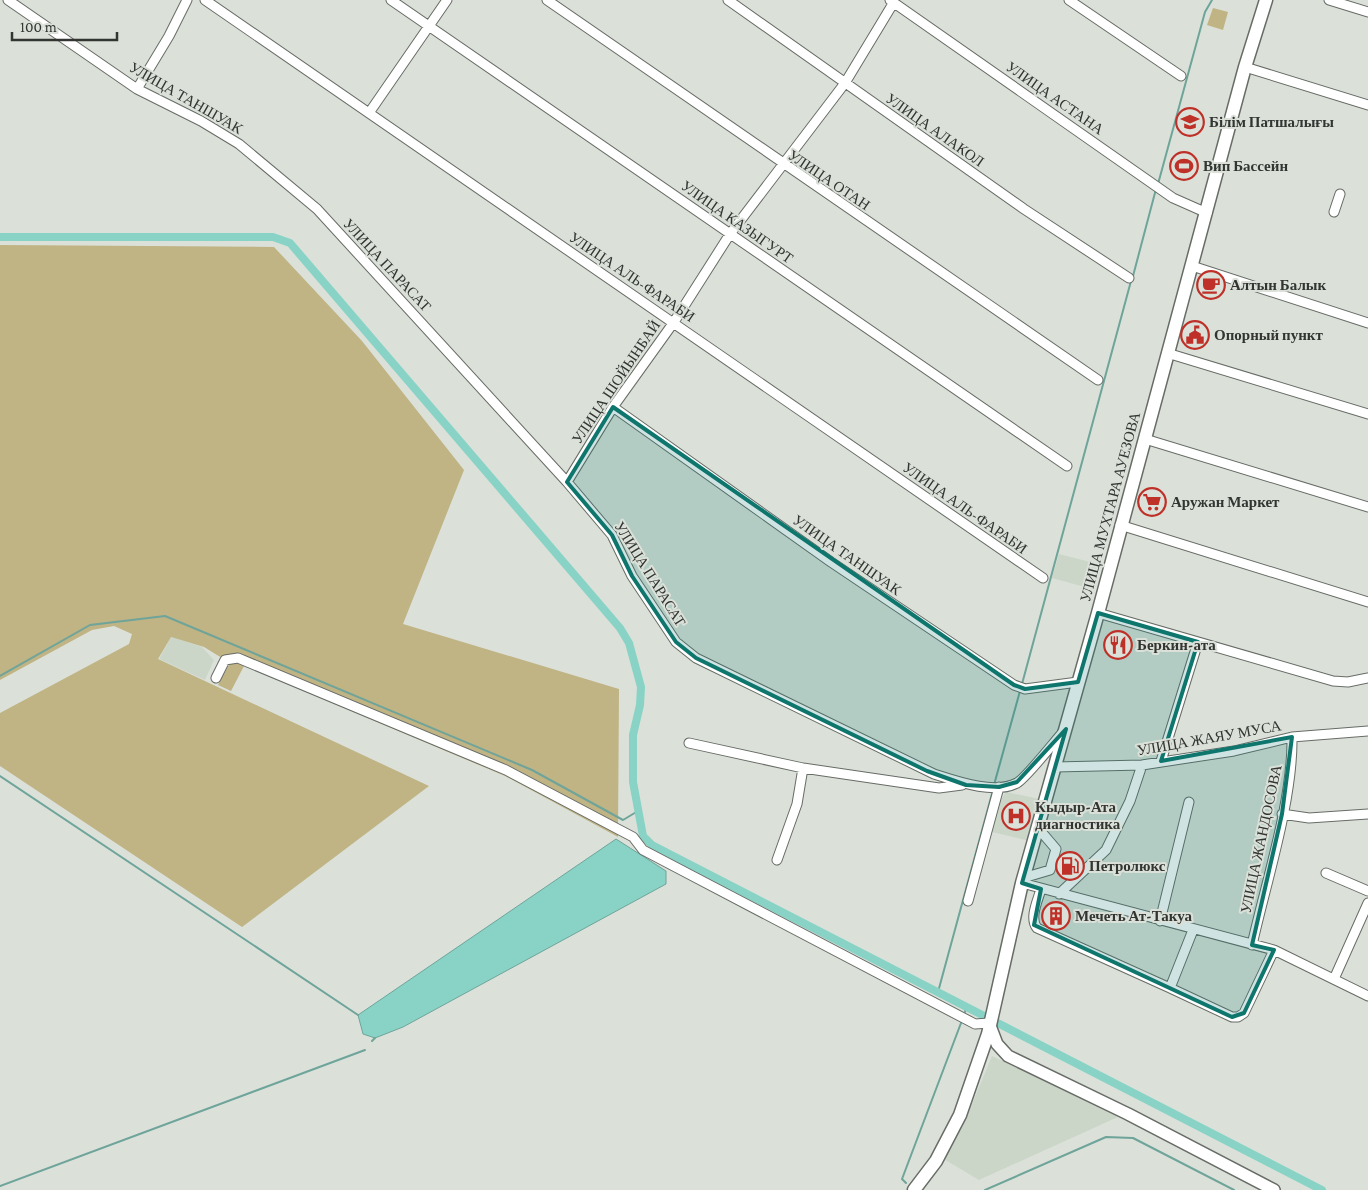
<svg xmlns="http://www.w3.org/2000/svg" width="1368" height="1190" viewBox="0 0 1368 1190" font-family="'Crimson Pro',serif">
  <style>
    .built { fill: #cbd6c8 }
    .green { fill: #c0b384 }
    .water { fill: #88d3c6; stroke: #6ea49a }
    .lines { fill: none; stroke-linecap: round; stroke-linejoin: round }
    .stream { stroke: #6ea49a; stroke-width: 2 }
    .canal { stroke: #88d3c6; stroke-width: 8 }
    .street-casing { stroke: #676c66; stroke-width: 11 }
    .secondary-casing { stroke: #676c66; stroke-width: 14 }
    .primary-casing { stroke: #676c66; stroke-width: 15 }
    .street { stroke: #fff; stroke-width: 9 }
    .secondary { stroke: #fff; stroke-width: 11 }
    .primary { stroke: #fff; stroke-width: 12 }
    .marked { fill: #0f766e; fill-opacity: 0.2; stroke: #0f766e; stroke-width: 4; stroke-linejoin: round }
    .labels { text-anchor: middle; dominant-baseline: central; stroke-width: 4; stroke-linejoin: round; paint-order: stroke }
    .street-label { font-size: 15px; fill: #323532; stroke: #dbe1d9 }
    .poi-label { font-size: 15px; font-weight: bold; fill: #323532; stroke: #dbe1d9; text-anchor: start }
  </style>
  <rect width="100%" height="100%" fill="#dbe1d9"/>
  <path class="built" d="M1059,554L1098,564L1092,589L1052,578Z
    M171,637L202,647L214,660L205,680L159,659Z
    M1006,792L1040,799L1029,841L992,832L1000,801Z
    M992,1056L1118,1117L979,1180L942,1158L962,1128Z"/>
  <path class="green" d="M1213,8L1228,12L1223,30L1207,25Z
    M0,245L274,247L362,341L464,470L403,624L619,689L618,837L505,776L249,668L244,666L231,691L218,685L230,663L204,647L171,637L158,659L429,786L242,927L0,766V713L129,644L132,634L114,626L92,630L0,680Z"/>
  <path class="water" d="M616,839L666,871V884L403,1027L375,1038L363,1034L358,1015Z"/>
  <g class="lines">
    <path class="stream" d="M1158,184L1205,12L1212,0
      M1133,276L1156,189
      M0,676L90,625L165,616L532,770L623,820L638,811
      M1022,684L1131,281
      M0,776L358,1015
      M994,785L1020,691
      M938,992L993,790
      M965,1012L966,1007
      M372,1041L375,1038
      M906,1183L902,1179L961,1023
      M0,1186L365,1050
      M985,1190L1106,1137L1133,1138L1234,1190"/>
    <path class="canal" d="M0,237H273L290,243L620,628L629,643L641,687L640,705L633,735V782L643,836L652,845L1322,1190"/>
    <defs>
      <path id="street" d="M8,0L137,89L201,121L239,144L317,209L567,482L612,535L632,576L676,642L696,658L934,774C956,781 994,795 1017,783C1026,778 1055,741 1064,731
        M205,0L1043,578
        M391,0L1067,466
        M547,0L1098,380
        M728,0L1024,209L1129,278
        M890,0L1173,198L1207,213
        M1069,0L1181,76
        M1329,0L1368,12
        M1245,67L1368,105
        M137,89L169,36L187,0
        M369,113L447,0
        M1334,212L1340,194
        M1192,266L1368,323
        M1167,353L1368,414
        M613,407L831,562L1014,685L1025,689L1078,682
        M1145,439L1368,507
        M567,482L613,407L674,322L730,234L845,83L894,2
        M1120,525L1368,602
        M1098,613L1333,681L1348,682L1368,678
        M216,678L225,660L238,658L506,770L633,837L643,850L683,871L975,1024L989,1023
        M689,743L803,768L939,788L962,785
        M1161,761L1198,642
        M1055,767L1142,765L1234,751L1292,737L1368,731
        M1282,814L1309,818L1368,814
        M777,860L797,804L803,768
        M1326,873L1368,891
        M1023,878L1050,870L1056,849L1038,828
        M1022,883L1274,950L1368,996
        M1041,889C1038,900 1029,918 1037,928L1170,988L1193,930
        M1059,894L1106,850L1130,801L1142,765
        M968,901L999,787
        M1160,921L1189,802
        M1252,945C1266,882 1293,800 1292,737
        M1334,979L1368,903
        M1170,988L1232,1017H1238L1244,1013L1274,950"/>
      <path id="secondary" d="M989,1023L997,1044L1008,1056L1128,1114L1274,1190"/>
      <path id="primary" d="M914,1190L936,1161L960,1115L988,1034L1022,883L1098,613L1245,67L1266,0"/>
    </defs>
    <use href="#street" class="street-casing"/>
    <use href="#secondary" class="secondary-casing"/>
    <use href="#primary" class="primary-casing"/>
    <use href="#street" class="street"/>
    <use href="#secondary" class="secondary"/>
    <use href="#primary" class="primary"/>
  </g>
  <path class="marked" d="M613,407L1014,685L1025,689L1078,682L1098,613L1198,642L1161,761L1292,737L1282,814L1252,945L1274,950L1244,1013L1232,1017L1034,925L1041,889L1022,883L1066,729L1017,782L999,787L966,785L927,771L696,658L676,642L632,576L612,535L567,482Z"/>
  <defs>
    <symbol id="school-ring" viewBox="-11 -11 22 22"><circle r="9.5" fill="#dbe1d9" stroke="#be3028" stroke-width="1.5"/><path d="M0-5L7-2L0 1L-7-2ZM-4 1L0 2.5L4 1V4Q0 6-4 4Z" fill="#be3028"/></symbol>
    <symbol id="stadium-ring" viewBox="-11 -11 22 22"><circle r="9.5" fill="#dbe1d9" stroke="#be3028" stroke-width="1.5"/><path d="M0-5a6.5 5 0 1 0 0 10a6.5 5 0 1 0 0-10ZM-3.5-1.8h7v3.6h-7Z" fill="#be3028"/></symbol>
    <symbol id="cafe-ring" viewBox="-11 -11 22 22"><circle r="9.5" fill="#dbe1d9" stroke="#be3028" stroke-width="1.5"/><path d="M-5.5-4.5H6V0H3Q3 3.5 0 3.5H-2.5Q-5.5 3.5-5.5 0ZM3-3.2v2h1.7v-2ZM-6 4.5H4V6H-6Z" fill="#be3028"/></symbol>
    <symbol id="civic-ring" viewBox="-11 -11 22 22"><circle r="9.5" fill="#dbe1d9" stroke="#be3028" stroke-width="1.5"/><path d="M-.6-6.5H3V-4.5H.6V-3L4-1V1h2V6H-6V1h2V-1L-.6-3ZM-1.2 2.5V6h2.4V2.5Z" fill="#be3028"/></symbol>
    <symbol id="supermarket-ring" viewBox="-11 -11 22 22"><circle r="9.5" fill="#dbe1d9" stroke="#be3028" stroke-width="1.5"/><path d="M-6-5.5h2.5l.6 2H6L4.5 2H-2.5L-4.4-4H-6ZM-1.5 3.2a1.3 1.3 0 1 0 .1 0ZM3 3.2a1.3 1.3 0 1 0 .1 0Z" fill="#be3028"/></symbol>
    <symbol id="restaurant-ring" viewBox="-11 -11 22 22"><circle r="9.5" fill="#dbe1d9" stroke="#be3028" stroke-width="1.5"/><path d="M-5-6h1v4h1v-4h1v4h1v-4h1v5L-1.5 .5V6h-2V.5L-5-1ZM5-6V6H3V1.5H1.5Q1.5-4 5-6Z" fill="#be3028"/></symbol>
    <symbol id="hospital-ring" viewBox="-11 -11 22 22"><circle r="9.5" fill="#dbe1d9" stroke="#be3028" stroke-width="1.5"/><path d="M-5-5h3v3.5h4V-5h3V5h-3V1.5h-4V5h-3Z" fill="#be3028"/></symbol>
    <symbol id="fuel-ring" viewBox="-11 -11 22 22"><circle r="9.5" fill="#dbe1d9" stroke="#be3028" stroke-width="1.5"/><path d="M-5.5-6h7V0h2V4h1.3V-2.5L3-4.5l.8-.8L6-3V5H2.5V1h-1V6h-7ZM-4.2-4.7v3.2H.2V-4.7Z" fill="#be3028"/></symbol>
    <symbol id="building-ring" viewBox="-11 -11 22 22"><circle r="9.5" fill="#dbe1d9" stroke="#be3028" stroke-width="1.5"/><path d="M-4-6H4V6H1V3H-1V6H-4ZM-2.5-4.3h1.7v1.8h-1.7ZM.8-4.3h1.7v1.8H.8ZM-2.5-1h1.7V.8h-1.7ZM.8-1h1.7V.8H.8Z" fill="#be3028"/></symbol>
  </defs>
  <g fill-rule="evenodd">
    <use href="#school-ring" x="1174" y="106" width="32" height="32"/>
    <use href="#stadium-ring" x="1168" y="150" width="32" height="32"/>
    <use href="#cafe-ring" x="1195" y="269" width="32" height="32"/>
    <use href="#civic-ring" x="1179" y="319" width="32" height="32"/>
    <use href="#supermarket-ring" x="1136" y="486" width="32" height="32"/>
    <use href="#restaurant-ring" x="1102" y="629" width="32" height="32"/>
    <use href="#hospital-ring" x="1000" y="800" width="32" height="32"/>
    <use href="#fuel-ring" x="1054" y="850" width="32" height="32"/>
    <use href="#building-ring" x="1040" y="900" width="32" height="32"/>
  </g>
  <g class="labels">
    <g class="street-label">
      <text transform="translate(186 98) rotate(30)">УЛИЦА ТАНШУАК</text>
      <text transform="translate(1055 98) rotate(35)">УЛИЦА АСТАНА</text>
      <text transform="translate(935 130) rotate(35)">УЛИЦА АЛАКОЛ</text>
      <text transform="translate(829 180) rotate(34)">УЛИЦА ОТАН</text>
      <text transform="translate(737 222) rotate(35)">УЛИЦА КАЗЫГУРТ</text>
      <text transform="translate(387 265) rotate(47)">УЛИЦА ПАРАСАТ</text>
      <text transform="translate(632 277) rotate(34)">УЛИЦА АЛЬ-ФАРАБИ</text>
      <text transform="translate(616 382) rotate(-56)">УЛИЦА ШОЙЫНБАЙ</text>
      <text transform="translate(1110 507) rotate(-75)">УЛИЦА МУХТАРА АУЕЗОВА</text>
      <text transform="translate(965 508) rotate(35)">УЛИЦА АЛЬ-ФАРАБИ</text>
      <text transform="translate(847 555) rotate(35)">УЛИЦА ТАНШУАК</text>
      <text transform="translate(650 574) rotate(58)">УЛИЦА ПАРАСАТ</text>
      <text transform="translate(1209 738) rotate(-10)">УЛИЦА ЖАЯУ МУСА</text>
      <text transform="translate(1261 839) rotate(-78)">УЛИЦА ЖАНДОСОВА</text>
    </g>
    <g class="poi-label">
      <text x="1209" y="122">Білім Патшалығы</text>
      <text x="1203" y="166">Вип Бассейн</text>
      <text x="1230" y="285">Алтын Балык</text>
      <text x="1214" y="335">Опорный пункт</text>
      <text x="1171" y="502">Аружан Маркет</text>
      <text x="1137" y="645">Беркин-ата</text>
      <text x="1035" y="807">Кыдыр-Ата<tspan x="1035" dy="17">диагностика</tspan></text>
      <text x="1089" y="866">Петролюкс</text>
      <text x="1075" y="916">Мечеть Ат-Такуа</text>
    </g>
  </g>
  <path d="M12 32v8h105v-8" fill="none" stroke="#323532" stroke-width="2.5"/>
  <text x="20" y="32" font-size="15" fill="#323532" stroke="#dbe1d9" stroke-width="4" paint-order="stroke">100 m</text>
</svg>
